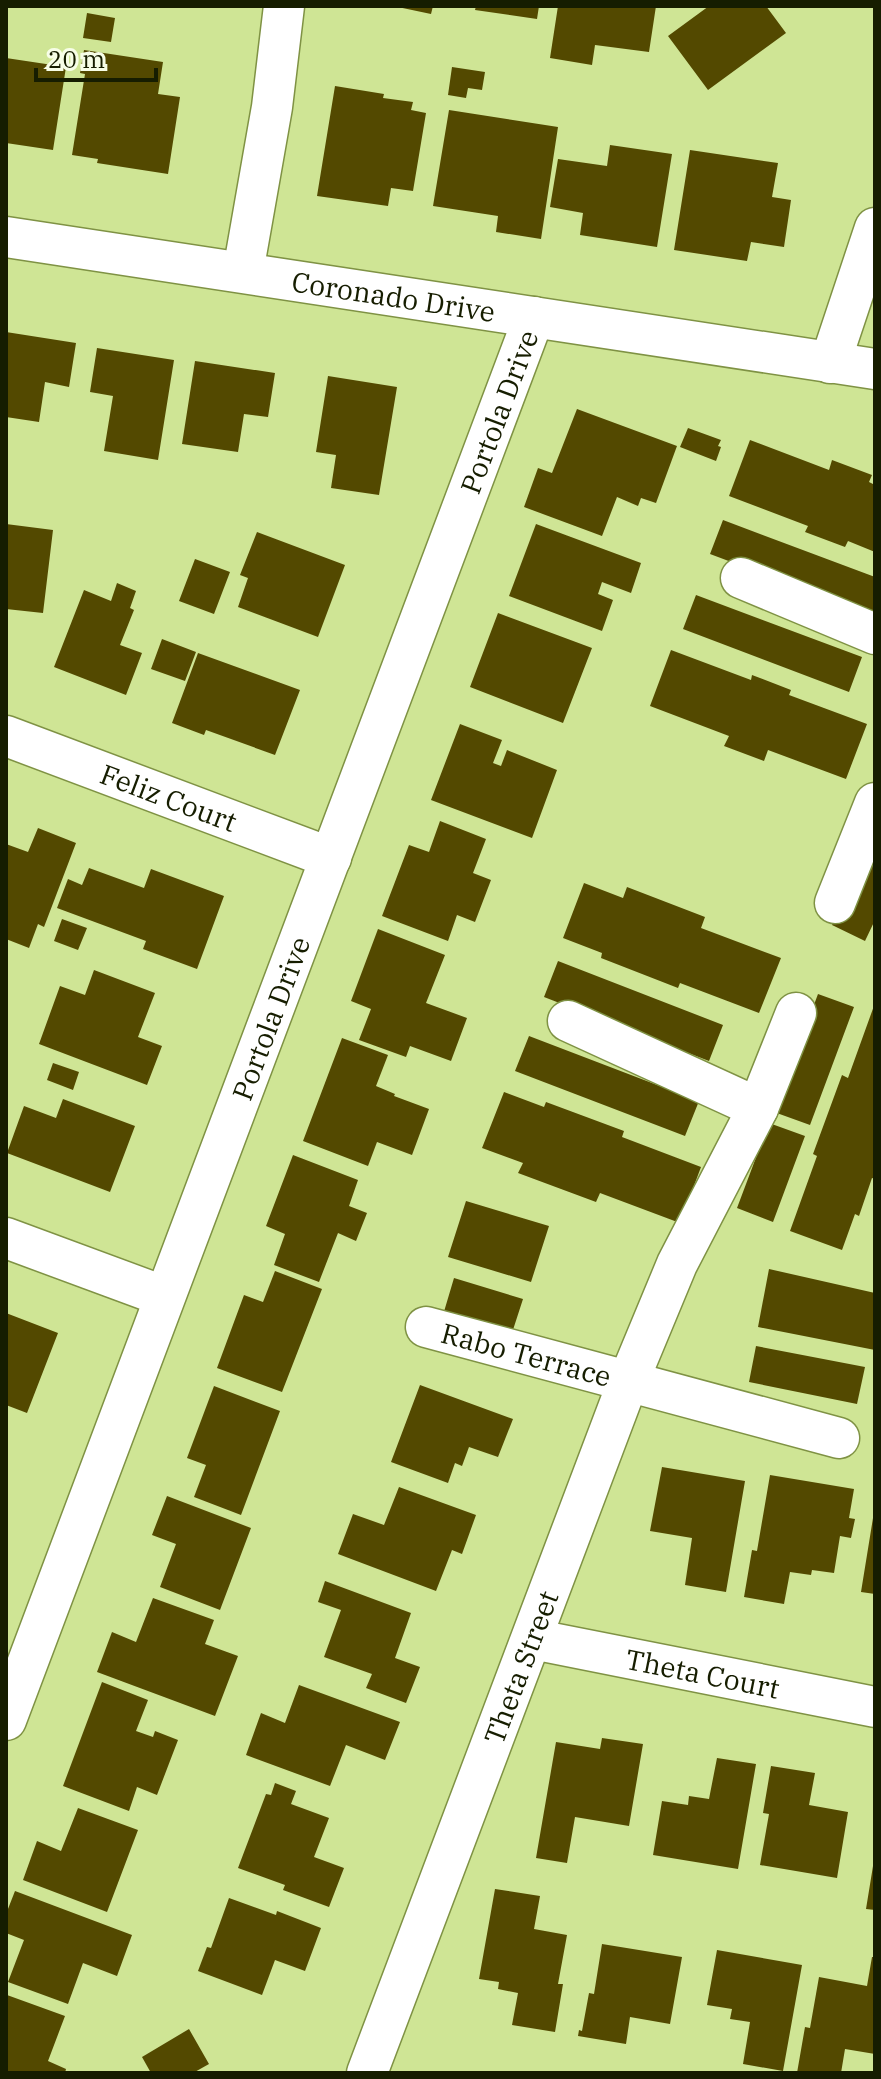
<svg xmlns="http://www.w3.org/2000/svg" width="881" height="2079" viewBox="0 0 881 2079" font-family="'IBM Plex Serif',serif">
  <style>
    .building { fill: #534900 }
    .lines { fill: none; stroke-linecap: round; stroke-linejoin: round }
    .minor-casing { stroke: #7f9244; stroke-width: 43 }
    .minor { stroke: #fff; stroke-width: 40 }
    .labels { text-anchor: middle; dominant-baseline: central; stroke-width: 8; stroke-linejoin: round; paint-order: stroke }
    .street-label { font-size: 28px; fill: #161d00; stroke: #f7fee7 }
  </style>
  <rect width="100%" height="100%" fill="#cfe595"/>
  <path class="building" d="M393,6H433L431,14Z
    M476,6H539L537,19L475,10Z
    M558,6H656L649,52L595,45L592,65L550,58Z
    M709,6H766L786,33L708,90L668,36Z
    M87,13L115,18L111,42L83,38Z
    M84,50L163,62L158,94L180,97L168,174L97,163L98,159L72,155L85,74L80,73Z
    M6,58L66,67L53,150L6,143Z
    M452,67L485,72L482,90L468,88L466,98L448,95Z
    M335,86L384,94L383,98L413,102L411,110L426,113L413,191L391,188L388,206L317,196Z
    M449,110L558,127L541,239L496,232L498,216L433,206Z
    M610,145L672,154L657,247L580,235L583,213L550,207L558,159L607,166Z
    M690,150L778,163L772,197L791,200L784,247L751,242L747,261L674,250Z
    M6,332L76,343L69,387L45,382L39,422L6,417Z
    M97,348L174,360L158,460L104,451L113,396L90,392Z
    M195,361L275,373L268,417L244,414L238,452L182,444Z
    M328,376L397,387L379,495L331,488L336,455L316,452Z
    M577,409L677,446L656,503L641,498L638,506L617,497L602,536L524,507L538,468L552,473Z
    M688,428L721,440L718,446L721,447L716,461L680,447Z
    M750,440L829,470L832,460L872,475L869,482L875,485V552L848,541L845,547L805,532L808,526L729,496Z
    M723,520L875,577V616L710,554Z
    M6,524L53,530L43,613L6,609Z
    M536,524L641,563L631,593L602,582L598,594L613,600L602,631L509,596Z
    M257,532L345,565L318,637L238,607L248,578L240,575Z
    M195,559L230,572L214,614L179,601Z
    M117,583L136,591L130,608L134,610L120,645L142,653L126,695L54,667L84,590L111,601Z
    M696,595L862,657L849,692L683,629Z
    M498,613L592,648L563,723L470,687Z
    M162,639L196,652L185,681L151,669Z
    M671,650L751,680L752,675L791,690L789,695L867,724L846,779L768,750L764,761L724,746L729,736L650,706Z
    M198,653L300,690L275,755L206,730L204,735L172,723Z
    M460,724L502,740L493,763L501,766L507,750L557,770L532,838L431,800Z
    M440,821L486,839L473,873L491,880L475,922L457,915L448,941L382,916L409,845L429,852Z
    M38,828L76,843L44,927L38,924L29,948L6,939V844L28,852Z
    M875,833V920L865,941L832,925Z
    M89,868L144,888L151,869L224,896L197,969L143,949L146,941L57,908L68,879L82,885Z
    M584,883L623,898L627,887L705,917L701,928L781,958L759,1013L680,983L678,988L601,958L602,953L563,938Z
    M62,919L87,928L78,950L54,941Z
    M378,929L445,955L426,1003L467,1018L451,1061L410,1046L406,1057L359,1040L371,1009L351,1001Z
    M558,961L723,1025L709,1061L544,997Z
    M94,970L155,993L138,1037L162,1046L147,1085L39,1044L60,986L85,995Z
    M818,994L854,1007L810,1125L774,1112Z
    M875,1003V1179L872,1178L859,1216L855,1214L842,1250L790,1231L817,1156L813,1154L842,1075L848,1078Z
    M529,1036L699,1101L685,1136L515,1071Z
    M342,1038L388,1055L376,1086L395,1094L394,1096L429,1109L412,1155L377,1142L368,1166L303,1141Z
    M53,1063L79,1072L73,1090L47,1080Z
    M504,1092L544,1107L546,1102L624,1131L622,1137L701,1167L680,1223L600,1193L596,1202L518,1173L523,1163L482,1148Z
    M63,1099L135,1126L110,1192L7,1153L24,1106L56,1118Z
    M769,1123L805,1136L773,1222L737,1208Z
    M293,1155L358,1180L349,1206L367,1213L356,1241L338,1233L319,1282L274,1265L285,1234L266,1226Z
    M466,1201L549,1226L531,1282L448,1257Z
    M769,1269L875,1293V1350L758,1327Z
    M275,1271L322,1289L282,1392L217,1368L244,1295L263,1302Z
    M454,1278L523,1299L511,1336L443,1315Z
    M6,1313L58,1333L27,1413L6,1405Z
    M756,1346L865,1367L857,1404L749,1382Z
    M420,1385L513,1419L498,1457L469,1447L462,1466L455,1463L448,1483L391,1462Z
    M214,1386L280,1411L241,1515L194,1497L206,1465L187,1458Z
    M662,1467L745,1481L726,1592L685,1585L692,1538L650,1531Z
    M770,1475L854,1489L849,1518L855,1519L851,1538L840,1536L834,1573L812,1570L811,1575L790,1572L784,1604L744,1597L752,1550L757,1551Z
    M399,1487L476,1515L462,1554L452,1550L436,1591L338,1554L353,1514L384,1525Z
    M167,1496L251,1528L220,1610L160,1587L176,1544L152,1535Z
    M873,1518H875V1594L861,1592Z
    M325,1581L411,1613L395,1658L420,1667L406,1703L366,1688L372,1674L324,1657L341,1610L318,1602Z
    M153,1598L214,1620L205,1644L238,1656L215,1716L97,1672L112,1632L136,1642Z
    M102,1682L148,1700L136,1731L153,1737L155,1731L178,1740L157,1795L137,1787L129,1811L63,1786Z
    M299,1685L400,1722L385,1760L346,1745L330,1786L246,1755L261,1713L285,1723Z
    M602,1738L643,1744L629,1826L575,1817L567,1863L536,1858L556,1742L600,1749Z
    M717,1758L756,1764L738,1869L653,1855L662,1801L688,1805L689,1796L709,1799Z
    M771,1766L815,1773L809,1805L848,1812L837,1878L760,1865L769,1814L763,1813Z
    M275,1783L296,1791L291,1804L329,1818L314,1857L344,1868L329,1907L283,1890L285,1885L238,1868L266,1794L271,1795Z
    M78,1808L138,1830L107,1912L23,1880L37,1841L61,1851Z
    M873,1866H875V1910L866,1909Z
    M495,1889L540,1896L534,1929L567,1935L558,1984H563L555,2032L512,2025L518,1993L498,1989L499,1982L479,1979Z
    M15,1891L132,1935L117,1976L83,1963L68,2004L8,1982L24,1940L6,1933V1914Z
    M229,1898L276,1915L277,1911L321,1928L305,1971L275,1960L262,1995L198,1971L207,1947L211,1948Z
    M602,1944L682,1957L670,2024L630,2017L626,2044L578,2036L579,2030L582,2031L589,1993L594,1994Z
    M717,1950L802,1965L783,2071L743,2064L750,2022L730,2019L732,2009L707,2005Z
    M872,1957H875V2054L845,2049L841,2073H797L805,2027L810,2028L819,1977L867,1986Z
    M7,1995L65,2016L48,2061L66,2069L65,2073H6Z
    M189,2029L209,2064L193,2073H151L142,2057Z"/>
  <g class="lines">
    <defs>
      <g id="minor">
        <path id="s1" d="M6,237L875,369"/>
        <path d="M243,272L272,107L284,6"/>
        <path d="M830,363L875,228"/>
        <path d="M741,578L875,634"/>
        <path id="s2" d="M6,736L331,858"/>
        <path d="M835,903L875,803"/>
        <path d="M568,1021L758,1108"/>
        <path d="M6,1238L163,1296"/>
        <path id="s3" d="M426,1327L839,1438"/>
        <path id="s4" d="M532,1639L875,1707"/>
        <path id="s5" d="M6,1720L534,317"/>
        <path id="s6" d="M367,2073L628,1382L677,1264L758,1108L796,1013"/>
      </g>
    </defs>
    <use href="#minor" class="minor-casing"/>
    <use href="#minor" class="minor"/>
  </g>
  <g class="labels">
    <g class="street-label">
      <text stroke="none"><textPath href="#s1" startOffset="392">Coronado Drive</textPath></text>
      <text stroke="none"><textPath href="#s5" startOffset="1398">Portola Drive</textPath></text>
      <text stroke="none"><textPath href="#s2" startOffset="174">Feliz Court</textPath></text>
      <text stroke="none"><textPath href="#s5" startOffset="750">Portola Drive</textPath></text>
      <text stroke="none"><textPath href="#s3" startOffset="104">Rabo Terrace</textPath></text>
      <text stroke="none"><textPath href="#s6" startOffset="434">Theta Street</textPath></text>
      <text stroke="none"><textPath href="#s4" startOffset="174">Theta Court</textPath></text>
    </g>
  </g>
  <rect width="881" height="2079" fill="none" stroke="#161d00" stroke-width="16"/>
  <path d="M36 68v12h120v-12" fill="none" stroke="#161d00" stroke-width="4"/>
  <text x="48" y="68" font-size="24" fill="#161d00" stroke="#f7fee7" stroke-width="6" paint-order="stroke">20 m</text>
</svg>
